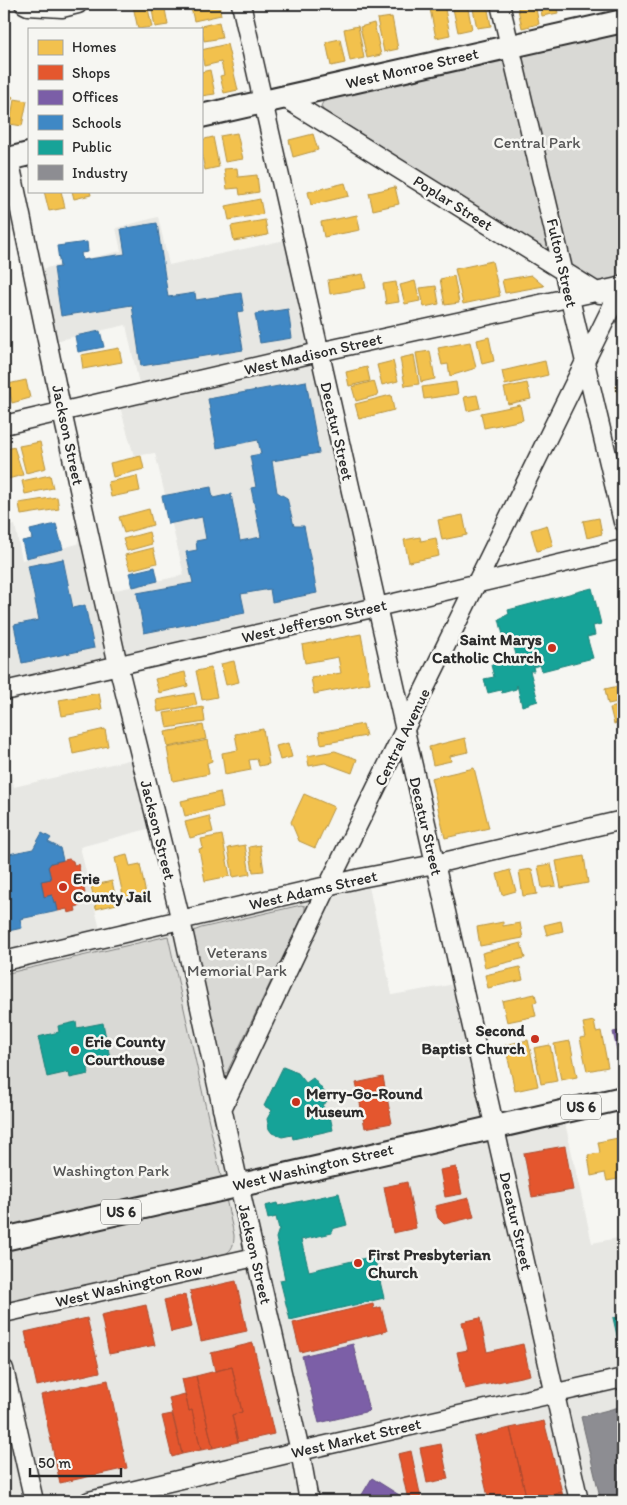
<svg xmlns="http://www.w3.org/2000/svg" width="627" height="1505" viewBox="0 0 627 1505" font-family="Itim,sans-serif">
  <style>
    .built { fill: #e7e7e3 }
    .green { fill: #d9d9d5; stroke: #828280 }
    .homes { fill: #f2c14e; stroke: #b69444 }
    .shops { fill: #e4572e; stroke: #ac4a2d }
    .offices { fill: #7b5ea7; stroke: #634f82 }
    .schools { fill: #3f88c5; stroke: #396c97 }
    .public { fill: #17a398; stroke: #1d7f77 }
    .industry { fill: #8d8d92; stroke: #707073 }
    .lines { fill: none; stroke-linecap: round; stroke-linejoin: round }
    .minor-casing { stroke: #2b2b2b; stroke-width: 21 }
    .major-casing { stroke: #2b2b2b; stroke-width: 26 }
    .minor { stroke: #f6f6f2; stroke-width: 18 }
    .major { stroke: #f6f6f2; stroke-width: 22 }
    .poi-dot { fill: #c8321e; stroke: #f6f6f2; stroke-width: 2 }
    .labels { text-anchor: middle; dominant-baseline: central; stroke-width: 5; stroke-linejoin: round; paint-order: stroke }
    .shield { fill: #f6f6f2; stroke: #686867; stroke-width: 1 }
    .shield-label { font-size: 15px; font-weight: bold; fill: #2b2b2b }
    .street-label { font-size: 16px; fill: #2b2b2b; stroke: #f6f6f2 }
    .park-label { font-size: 16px; fill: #565656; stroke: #f6f6f2 }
    .poi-label { font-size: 16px; font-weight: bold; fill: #2b2b2b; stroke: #f6f6f2; text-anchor: start }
  </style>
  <rect width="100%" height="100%" fill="#f6f6f2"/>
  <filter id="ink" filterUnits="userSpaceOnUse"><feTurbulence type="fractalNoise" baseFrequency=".02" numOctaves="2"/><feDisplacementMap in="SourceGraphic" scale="10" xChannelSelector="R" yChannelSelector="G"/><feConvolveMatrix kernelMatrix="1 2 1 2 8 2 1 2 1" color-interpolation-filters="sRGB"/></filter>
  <g filter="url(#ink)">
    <path class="built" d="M158,217L169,265L290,239L372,604L123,668L4,697V527L15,525L22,560L77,544L88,510L107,592L184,575L155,453L134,456L120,407L143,402L126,325L51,342L37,270L121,251L116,228Z
      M4,742L14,787L137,758L155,827L80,847L103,942L368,882L392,995L467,982L501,1127L563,1114L592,1243L623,1237V1501H4Z"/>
    <path class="green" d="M623,33V299L323,110L321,106L324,100Z
      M301,905L305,906V911L229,1068L227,1073H222L191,932L201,928Z
      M168,936L234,1235C234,1244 233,1250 224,1255L4,1305V974Z"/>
    <path class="homes" d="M147,4L152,27L138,29L133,6Z
      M151,4H164L168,25L155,27Z
      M211,4H219L221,15L194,21L191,8Z
      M429,4H444L450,35L436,38Z
      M452,4H467L472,29L458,32Z
      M472,4H487L491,26L477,28Z
      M517,4H535L539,24L522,28Z
      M540,4H556L558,13L542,16Z
      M392,17L398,49L384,52L377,19Z
      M219,22L222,38L204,41L201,26Z
      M374,23L381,55L367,58L360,27Z
      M358,26L364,58L350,61L344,29Z
      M340,39L345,63L331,66L326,42Z
      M227,44L238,90L224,93L220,76L224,75L221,62L204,66L201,50Z
      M210,70L215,94L201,96V72Z
      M4,91L13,97L4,112Z
      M14,99L27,101L22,126L10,124Z
      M237,133L243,159L225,162L220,136Z
      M313,134L318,150L293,157L289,140Z
      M213,137L219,167L205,170L201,152V140Z
      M237,168L238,177L257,175L259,192L240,195L239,188L227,189L224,169Z
      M345,183L349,196L311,205L308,192Z
      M395,187L399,204L373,210L369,193Z
      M44,191H61L65,208L49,211Z
      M72,191H90L91,195L74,199Z
      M260,199L263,214L229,220L226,206Z
      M357,215L360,230L324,237L321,222Z
      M265,220L268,235L234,241L231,226Z
      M492,261L500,296L463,304L455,269Z
      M363,274L366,288L330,294L328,280Z
      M531,275L544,286L505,293L502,280Z
      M454,276L459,303L445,305L440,279Z
      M415,281L420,301L405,304L400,285Z
      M396,282L399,302L386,304L383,284Z
      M436,286L439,304L424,307L420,288Z
      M489,337L494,361L482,364L477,340Z
      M470,342L476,368L450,376L448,364L442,365L438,348Z
      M119,348L122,362L83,369L81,355Z
      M430,351L435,379L421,382L416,353Z
      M414,355L419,384L405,386L400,358Z
      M393,361L398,381L382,385L377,365Z
      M545,361L548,375L505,385L502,371Z
      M367,367L370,381L349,386L346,372Z
      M26,380L30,398L12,403L8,384Z
      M374,381L378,395L356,401L352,387Z
      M456,382L458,394L424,399L422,387Z
      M527,383L531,399L508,404L504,388Z
      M623,384V400L619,401L616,386Z
      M391,395L394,410L359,419L355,404Z
      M477,395L480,408L467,411L464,397Z
      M520,405L523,420L484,428L481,413Z
      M40,442L46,468L26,473L19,446Z
      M14,447L23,475L4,480V450Z
      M141,456L144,469L113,477L110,463Z
      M50,475L53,488L25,494L22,481Z
      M137,476L140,491L111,497L108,482Z
      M57,497L59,509L21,515L19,503Z
      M149,509L153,525L124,533L119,517Z
      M463,515L467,535L442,540L438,520Z
      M599,518L602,534L587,538L583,521Z
      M547,525L553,546L537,551L531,530Z
      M149,532L152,544L127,551L123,539Z
      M420,537L421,541L436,538L439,556L409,562L404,540Z
      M153,548L157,563L130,570L125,555Z
      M361,634L370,683L314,694L311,678L341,673L338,657L305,663L302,645Z
      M234,661L239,682L226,685L221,664Z
      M211,668L217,697L202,700L196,671Z
      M185,672L188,686L159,693L155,679Z
      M623,685V701L608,704L605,689Z
      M99,693L102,709L62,716L59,700Z
      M194,693L197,705L158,712L156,700Z
      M623,705V721L614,724L610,708Z
      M203,707L205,722L167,728L164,713Z
      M363,724L366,736L321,744L319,732Z
      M203,725L206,739L168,747L165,732Z
      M105,729L108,746L73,754L70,737Z
      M263,729L269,764L259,766L257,759L249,760L251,770L225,775L222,753L238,750L235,734Z
      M465,738L468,752L450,756L451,761L433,765L429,747Z
      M208,740L212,761L207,763L209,774L173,781L167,748Z
      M288,743L292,757L280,760L276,746Z
      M335,751L357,759L352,773L325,763L309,766L307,756Z
      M474,768L489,828L445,838L431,778Z
      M220,792L223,807L185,816L181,801Z
      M304,794L334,807L315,848L299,841L291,822Z
      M209,816L213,832L190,838L185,822Z
      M222,835L230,876L205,881L199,849L203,848L201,839Z
      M245,845L250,874L233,877L228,848Z
      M260,845L264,871L253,872L249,847Z
      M127,855L130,866L140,864L146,895L124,900L115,858Z
      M584,856L588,883L561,888L556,861Z
      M551,864L556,886L542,888L538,866Z
      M532,869L537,894L523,896L519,871Z
      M510,870L516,891L502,895L497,874Z
      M112,881L117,904L96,909L91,886Z
      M561,921L563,931L547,935L544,925Z
      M503,922V926L520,923L523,938L480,946L477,927Z
      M521,943L525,958L485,968L482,953Z
      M520,967L523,980L488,988L485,975Z
      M535,994L537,1002L533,1003L536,1016L507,1022L502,1001Z
      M594,1021L596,1032L601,1031L608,1067L587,1071L580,1038L586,1037L583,1023Z
      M528,1040L538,1086L515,1091L505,1045Z
      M570,1041L577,1077L561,1080L554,1044Z
      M550,1045L557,1081L541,1084L534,1048Z
      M623,1137V1178L607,1181L605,1173L591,1176L588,1155L600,1153L598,1142Z"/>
    <path class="shops" d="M69,859L73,861L74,865L78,864L85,893L81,894L83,905L75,907L76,911L68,913L67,909L58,911L56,902L54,903L52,895L44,897L41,881L51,879L48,867L51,863Z
      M383,1077L392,1123L365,1128L356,1083Z
      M565,1146L573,1190L532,1197L524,1153Z
      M456,1167L462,1194L445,1197L440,1170Z
      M407,1182L416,1228L393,1233L384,1187Z
      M469,1198L474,1217L444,1224L438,1218L435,1206Z
      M236,1281L247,1331L201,1341L190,1291Z
      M185,1295L192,1327L171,1332L164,1300Z
      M373,1304L374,1309L381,1307L387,1331L300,1352L293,1323Z
      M146,1305L155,1345L109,1354L101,1315Z
      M87,1318L100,1372L37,1386L25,1332Z
      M480,1318L487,1352L523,1344L530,1375L465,1389L457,1352L468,1350L462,1322Z
      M253,1343L274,1434L238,1442L232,1415L242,1412L232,1367L215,1371L211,1353Z
      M232,1367L242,1412L232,1415L238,1442L213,1448L196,1376Z
      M196,1376L213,1448L201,1450L192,1410L189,1411L182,1379Z
      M108,1380L127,1468L60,1483L41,1395Z
      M185,1394L189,1411L192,1410L201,1450L182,1454L169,1398Z
      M172,1414L182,1454L172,1457L162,1416Z
      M544,1421L562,1492L527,1500L510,1428Z
      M510,1428L527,1500L489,1501L474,1437Z
      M441,1444L448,1479L427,1483L420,1448Z
      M411,1451L421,1498L408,1500L398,1454Z
      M562,1492L564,1501H521L527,1500Z"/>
    <path class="offices" d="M623,1030V1058H621L619,1050H617L613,1032Z
      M353,1344L369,1411L319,1423L302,1356Z
      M372,1478L404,1498L402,1501H345L360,1498Z"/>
    <path class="schools" d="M157,223L168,297L195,293L196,300L241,293L244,311L237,312L243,350L141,366L132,305L61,316L54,268L60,267L57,246L87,242L88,252L81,253L82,260L125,254L121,229Z
      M288,309L292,338L260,343L255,314Z
      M100,331L104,347L78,352L75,336Z
      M306,381L319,453L272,461L277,492L287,498L294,526H304L317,593L272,602L270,589L241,594L245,613L144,633L137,593L193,583L186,552L197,550L196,541L206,539L202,517L168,524L162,496L211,487L213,498L231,494L240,541L261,537L251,488L256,487L250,456L261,454L258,440L217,448L208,399Z
      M56,524L63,549L26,558L22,541L32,539L30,530Z
      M63,559L73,608L85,605L94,648L22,663L14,625L39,620L28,566Z
      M155,567L158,581L133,587L129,573Z
      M42,833L51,838L48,842L60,848L63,860L51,863L48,867L51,879L41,881L44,897L52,895L54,903L56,902L58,911L20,919L22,928L4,932V855L33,849Z"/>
    <path class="public" d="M592,588L601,624L593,626L595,635L587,637L593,658L542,671L540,665L533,667L534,671H530L538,701L522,706L517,685L516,689L502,693L501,690L488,693L484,679L494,677L491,665L517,658L511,637L507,638L506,634L503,635L499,619L509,614L508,610Z
      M76,1022L77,1028L103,1023L111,1063L88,1068L89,1074L70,1078L69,1072L47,1077L38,1037L59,1032L58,1026Z
      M283,1067L298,1073L306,1083L313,1078L330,1099L322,1105L330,1116L333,1130L293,1139L292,1135L282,1137L272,1133L269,1129L267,1119L272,1110L264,1106Z
      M339,1193L347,1225L332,1229V1233L301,1240L309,1271L374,1256L384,1298L290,1320L280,1280L285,1279L276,1238L279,1229L276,1217L268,1219L265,1206L277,1203L278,1206Z
      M623,1316V1343L619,1344L613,1318Z"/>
    <path class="industry" d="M623,1406V1501H601L581,1417Z"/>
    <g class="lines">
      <defs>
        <path id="minor" d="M24,4L28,6L62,8L78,4
          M241,4L579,1501
          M500,4L623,522
          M283,97L600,294
          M4,155L9,158L62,412L118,665L181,921L239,1185L300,1451L309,1501
          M4,425L319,352L623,286
          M4,691L377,607L623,549
          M4,961L361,878L435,864L623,820
          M222,1109L328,886L623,284
          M4,1313L255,1257
          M4,1369L34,1501
          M89,1501L300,1451L623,1378"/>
        <path id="major" d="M201,116L623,21
          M4,160L29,154
          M4,1239L623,1098"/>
      </defs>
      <use href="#minor" class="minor-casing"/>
      <use href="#major" class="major-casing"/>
      <use href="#minor" class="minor"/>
      <use href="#major" class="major"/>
    </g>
  </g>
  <g class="poi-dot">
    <circle cx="552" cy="648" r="5"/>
    <circle cx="63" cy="887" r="5"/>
    <circle cx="535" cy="1039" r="5"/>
    <circle cx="75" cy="1050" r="5"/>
    <circle cx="296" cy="1102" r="5"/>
    <circle cx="358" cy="1263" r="5"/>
  </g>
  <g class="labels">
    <g class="shield">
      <rect x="561" y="1094.5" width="40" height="25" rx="4"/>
      <rect x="101" y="1199.5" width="40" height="25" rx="4"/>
    </g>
    <g class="shield-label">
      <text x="581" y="1107">US 6</text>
      <text x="121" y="1212">US 6</text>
    </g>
    <g class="street-label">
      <text transform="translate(412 68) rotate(-13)">West Monroe Street</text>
      <text transform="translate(453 203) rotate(32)">Poplar Street</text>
      <text transform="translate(562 263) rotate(77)">Fulton Street</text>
      <text transform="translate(313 354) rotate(-13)">West Madison Street</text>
      <text transform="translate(337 431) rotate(77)">Decatur Street</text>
      <text transform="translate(68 435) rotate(78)">Jackson Street</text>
      <text transform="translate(314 621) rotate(-13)">West Jefferson Street</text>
      <text transform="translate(402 737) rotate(-64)">Central Avenue</text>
      <text transform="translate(426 826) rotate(77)">Decatur Street</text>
      <text transform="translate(158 830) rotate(76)">Jackson Street</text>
      <text transform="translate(313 890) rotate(-13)">West Adams Street</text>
      <text transform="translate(313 1167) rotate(-13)">West Washington Street</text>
      <text transform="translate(516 1221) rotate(77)">Decatur Street</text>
      <text transform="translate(255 1254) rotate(77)">Jackson Street</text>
      <text transform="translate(129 1285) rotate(-13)">West Washington Row</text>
      <text transform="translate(356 1438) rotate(-13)">West Market Street</text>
    </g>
    <g class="park-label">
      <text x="537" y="142">Central Park</text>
      <text x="237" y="952">Veterans<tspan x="237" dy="18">Memorial Park</tspan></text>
      <text x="111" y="1170">Washington Park</text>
    </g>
    <g class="poi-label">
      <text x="542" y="639" text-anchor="end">Saint Marys<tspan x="542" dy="18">Catholic Church</tspan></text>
      <text x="73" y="878">Erie<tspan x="73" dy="18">County Jail</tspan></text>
      <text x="525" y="1030" text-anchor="end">Second<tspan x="525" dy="18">Baptist Church</tspan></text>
      <text x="85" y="1041">Erie County<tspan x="85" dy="18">Courthouse</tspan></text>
      <text x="306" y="1093">Merry-Go-Round<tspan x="306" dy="18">Museum</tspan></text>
      <text x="368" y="1254">First Presbyterian<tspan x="368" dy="18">Church</tspan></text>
    </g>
  </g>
  <rect width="627" height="1505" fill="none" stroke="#f6f6f2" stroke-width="20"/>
  <rect x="10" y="10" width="607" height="1485" fill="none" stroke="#2b2b2b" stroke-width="2" filter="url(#ink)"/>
  <rect x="28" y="28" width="175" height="165" fill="#f6f6f2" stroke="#a5a5a2"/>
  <rect x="38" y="40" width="25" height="15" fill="#f2c14e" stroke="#a5a5a2"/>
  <text x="72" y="52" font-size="15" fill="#2b2b2b">Homes</text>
  <rect x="38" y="65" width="25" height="15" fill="#e4572e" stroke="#a5a5a2"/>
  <text x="72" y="78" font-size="15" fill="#2b2b2b">Shops</text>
  <rect x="38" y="90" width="25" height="15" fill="#7b5ea7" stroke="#a5a5a2"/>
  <text x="72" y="102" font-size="15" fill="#2b2b2b">Offices</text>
  <rect x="38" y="115" width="25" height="15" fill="#3f88c5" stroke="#a5a5a2"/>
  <text x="72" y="128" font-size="15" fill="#2b2b2b">Schools</text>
  <rect x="38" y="140" width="25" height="15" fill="#17a398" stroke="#a5a5a2"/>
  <text x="72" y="152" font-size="15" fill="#2b2b2b">Public</text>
  <rect x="38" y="165" width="25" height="15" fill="#8d8d92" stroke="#a5a5a2"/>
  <text x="72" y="178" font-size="15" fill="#2b2b2b">Industry</text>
  <path d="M30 1468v8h91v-8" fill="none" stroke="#2b2b2b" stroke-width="2.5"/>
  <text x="38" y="1468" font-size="15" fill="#2b2b2b" stroke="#f6f6f2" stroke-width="4" paint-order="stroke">50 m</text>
</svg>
